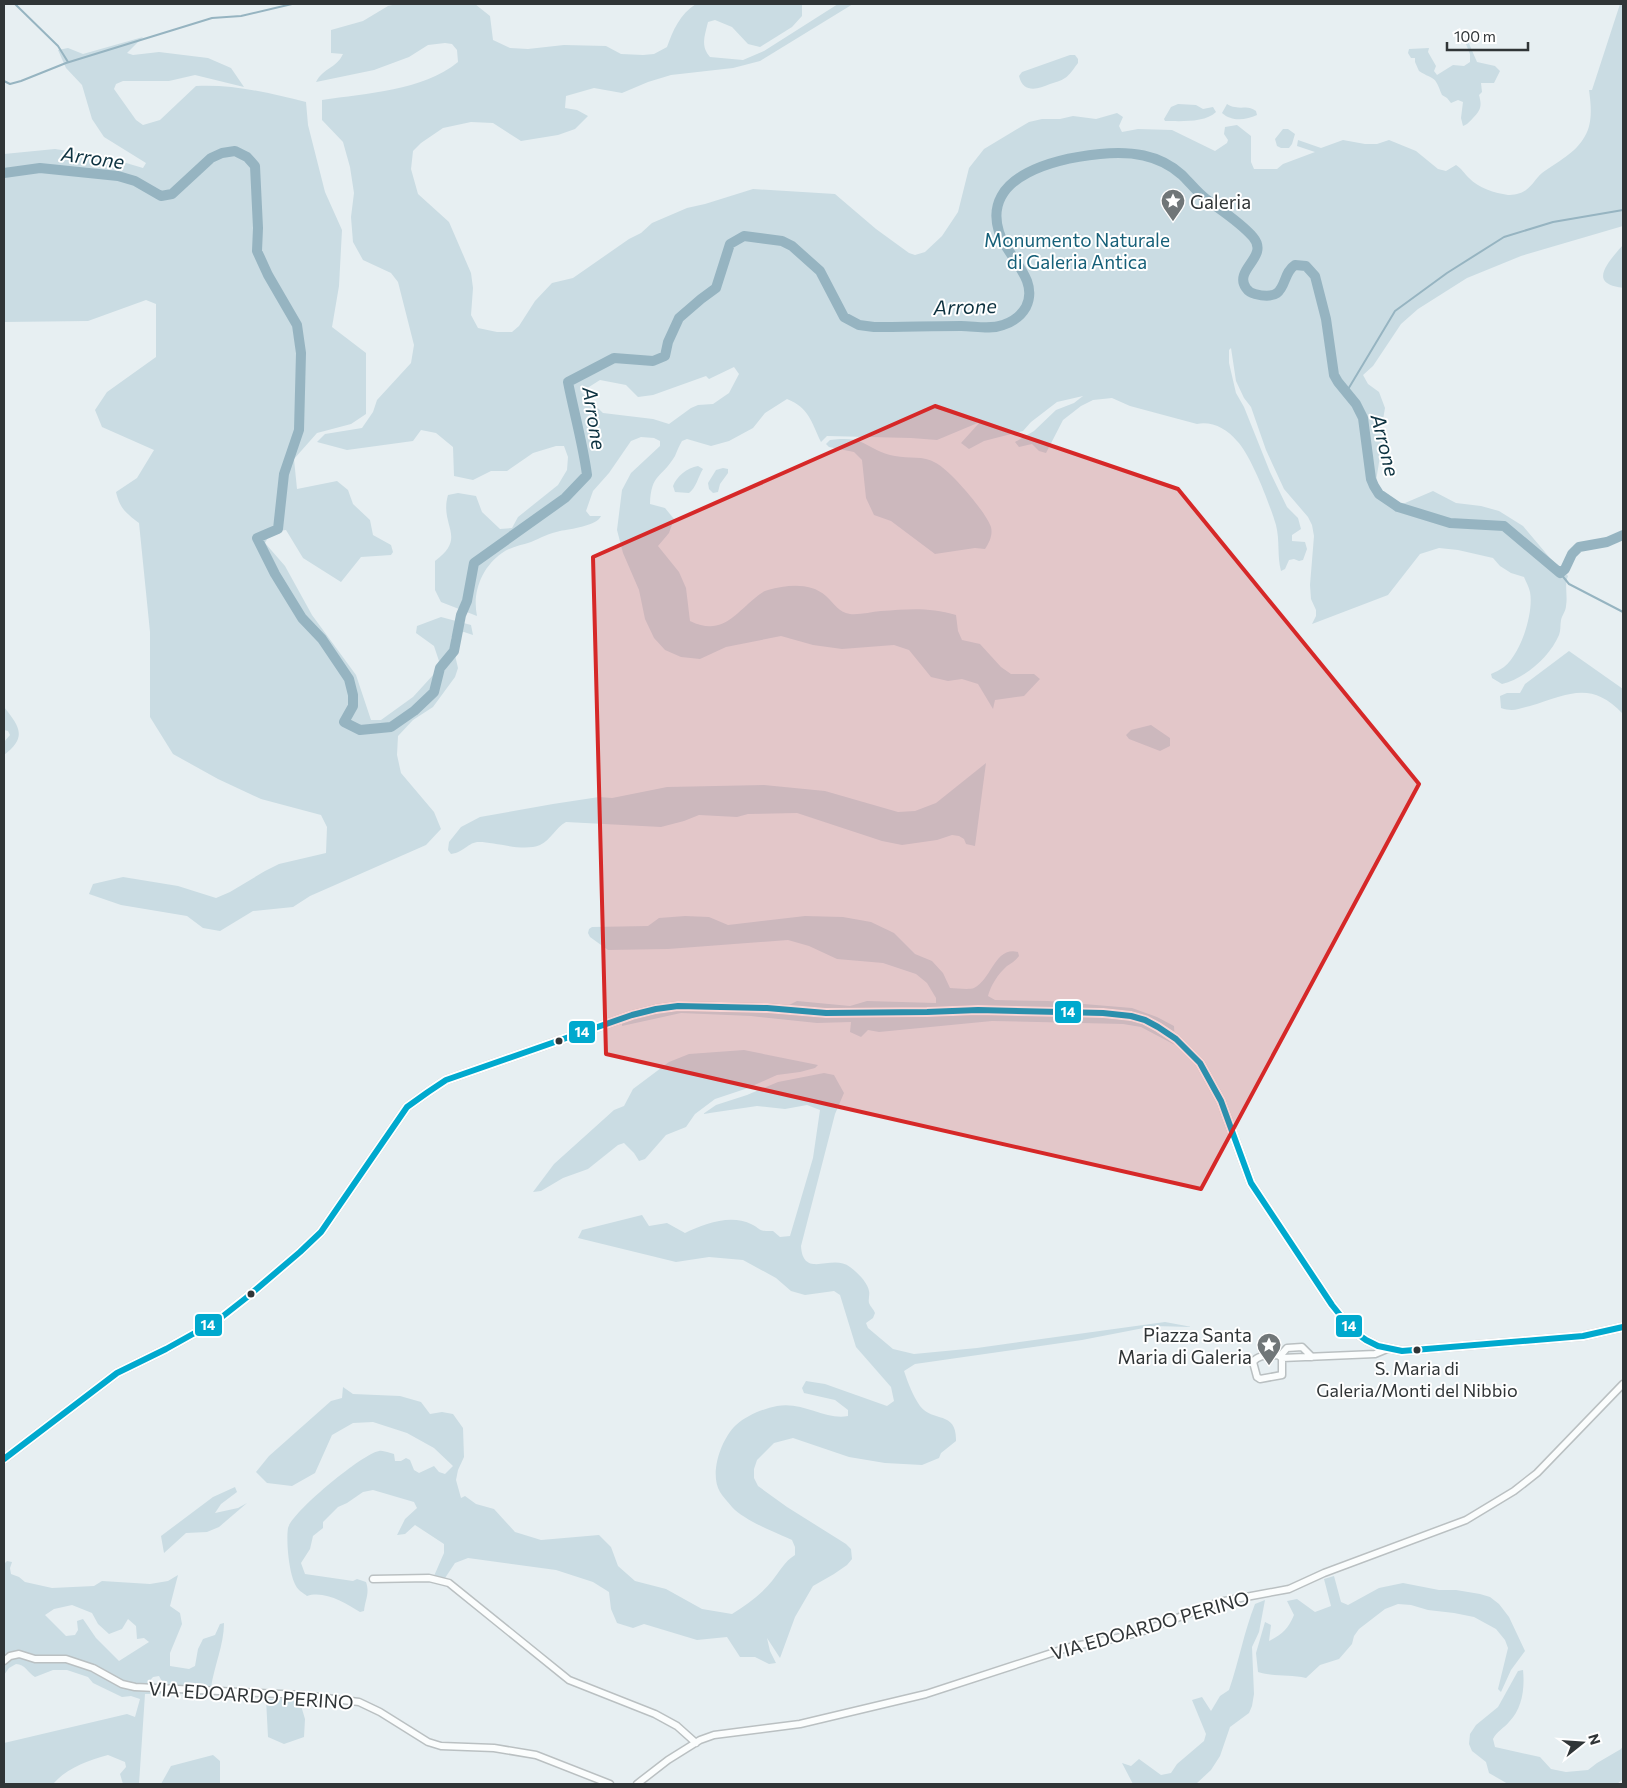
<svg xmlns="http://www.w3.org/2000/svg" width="1627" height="1788" viewBox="0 0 1627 1788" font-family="Commissioner,sans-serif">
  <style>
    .green { fill: #cadce3; fill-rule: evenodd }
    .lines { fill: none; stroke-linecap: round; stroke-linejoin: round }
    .stream { stroke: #96b4c1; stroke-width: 2 }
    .river { stroke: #96b4c1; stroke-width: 10 }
    .minor-casing { stroke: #bac0c2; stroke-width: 9 }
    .tertiary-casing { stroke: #bac0c2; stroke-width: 10 }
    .minor { stroke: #fbfdfd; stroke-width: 6 }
    .tertiary { stroke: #fbfdfd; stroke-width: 8 }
    .bus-1-casing { stroke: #fff; stroke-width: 10 }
    .bus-1 { stroke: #00a9ce; stroke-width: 6 }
    .marked { fill: #d62828; fill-opacity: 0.2; stroke: #d62828; stroke-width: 4; stroke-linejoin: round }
    .bus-dot { fill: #303537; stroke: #fff; stroke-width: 2 }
    .labels { text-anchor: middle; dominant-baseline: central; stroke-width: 4; stroke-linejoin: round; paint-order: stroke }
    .bus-label { font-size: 18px; fill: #303537; stroke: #fff }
    .poi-label { font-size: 19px; fill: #303537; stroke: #fff; text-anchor: start }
    .park-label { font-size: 19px; fill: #166079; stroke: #fff }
    .street-label { font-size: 19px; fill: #303537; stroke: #fff }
    .water-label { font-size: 20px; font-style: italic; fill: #0d3240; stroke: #fff }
    .line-badge { stroke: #fff; stroke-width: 2 }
    .badge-label { font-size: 14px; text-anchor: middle; font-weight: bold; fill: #fff }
  </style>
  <rect width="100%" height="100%" fill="#e7eff2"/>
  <path class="green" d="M397,4H475L490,16L493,40L510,48L528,49L564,45L606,46L621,54L643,55L654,54L667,47C673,30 680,14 696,4H802V16L792,27L760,47L748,44L732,27L715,20L708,22C705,35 700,46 710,57L743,60L764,51L838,4H853L760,61L733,68L671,75L648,82L622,93L594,88L566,96L565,108L577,110L588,116L575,129L558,135L521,141L493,123L471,122L443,128L421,143L413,151L411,169L418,194L449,222L471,273L473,288L471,315L478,328L497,332H512L519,326L535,301L552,283L573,278L629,239L641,233L652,223L687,208L705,204L753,189L835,194L876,229L909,253L915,255L925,252L942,236L958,212L969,168L984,149L1029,122L1042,119H1060L1073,116L1096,119L1117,113L1123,117L1119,126L1122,132L1138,129L1172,130L1215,151L1227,143L1228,140L1224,134L1225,127L1237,125L1251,136V162L1254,169H1277L1283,164L1315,152L1297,146L1298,140L1321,148L1343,140L1365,144H1377L1389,140L1416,151L1438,169L1446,171L1456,165C1462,169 1464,173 1469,178C1478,188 1495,193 1508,195C1513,195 1521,194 1526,190C1532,186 1536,178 1542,173C1557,162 1576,153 1585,136C1593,123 1591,104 1589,90H1592L1620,4H1623V226L1521,256L1467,278L1418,309L1401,324L1373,366L1363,375L1368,384L1379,392L1385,408L1381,431L1383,438L1376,481C1377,493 1381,499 1391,505L1405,503L1433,491L1456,503L1481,506L1499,511L1523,526L1550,558L1568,576C1564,586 1568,594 1566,606C1566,611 1562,615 1561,620C1560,625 1561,630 1559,635C1549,658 1525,678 1502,684L1492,678L1491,674C1495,672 1500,670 1504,667C1521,654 1534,612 1530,592C1529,587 1526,582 1524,577L1511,573L1500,566L1493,558L1458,550L1439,548L1420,554L1388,595L1312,624L1316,616V610L1311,599L1310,585L1314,536L1312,525L1308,517L1284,489L1266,450L1251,407L1244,398L1236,381L1231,348L1229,350V363L1236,393L1244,407L1270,472L1287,507L1298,518L1301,529L1292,535V541L1305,542L1307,549L1303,560L1299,561L1294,559L1289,560L1285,569L1281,571C1277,556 1280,541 1276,525C1270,505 1251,455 1237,441C1227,429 1212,421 1197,424L1130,406L1112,398L1093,400L1081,406L1063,420L1046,453L1039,451L1032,444L1019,447L1015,442L1034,431L1056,410L1074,403L1083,396L1057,402L1031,422L1023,431L984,441L969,449L961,443L980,422L937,440L911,438L827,436L821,442C811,421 809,408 787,399L765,413L753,428L729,441L711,446L687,439L682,441C679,446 677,451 675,456C662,478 651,473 650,504L665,508L674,519L669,533L658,546L679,572L686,588L690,621C721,636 733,616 755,598C759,595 763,591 768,590C787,585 810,582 826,596C835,604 838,612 850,614C859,615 871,612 881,611C908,609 929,607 956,615L958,631L962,640L980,644L1001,667L1011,674H1034L1040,679L1024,696L995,700L993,709L978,684L962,679L948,681L931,677L909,650L894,645L842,649L813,645L781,636L726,647L700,659L681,657L665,650L654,638L645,619L639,590L623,553L617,530L622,490L631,473L660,446V441L654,438L641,437L631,441L609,473L593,491L586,511L590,516H601C597,526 570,529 560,531C550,533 540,538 531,542C522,545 510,547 502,553C482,567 472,592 477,616L441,602L435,590V561C468,537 439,526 448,495L458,493L476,496L482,512L500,529L512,528L518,517L558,485L567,470L568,457L564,446H556L533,453L507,471H491L473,480L454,476L453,447L436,433L421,430L413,441L347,450L317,442L325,434L362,428L373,412L377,400L411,363L414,345L398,282L391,273L363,260L353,242L351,217L354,193L350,167L343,142L322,120V100C367,93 422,91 458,62L457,50L452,44L445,43L428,45L409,57L374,70L316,82C324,67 336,69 343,54L331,53V30L363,21L388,6ZM734,367L739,374L729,393L713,404L698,405L691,408L669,424L653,419L603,413L581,392L600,380L626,385L638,397L653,395L706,376L709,379Z
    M143,37L127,53L133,55L159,52L208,58L231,68L244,87L195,75L169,81H123L116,84L114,89L136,120L143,125L160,120L196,86C233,84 270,93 306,102L308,125L325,192L342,230L339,286L332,327L366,353V414L351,424L317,433L294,459L297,489L337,481L348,490L353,504L370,520L373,535L391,545L393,552L391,555L361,557L341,582L303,558L286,530L271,532L265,543L285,566L312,615L356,675L371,720H381L413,697L434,674L439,661L434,646L416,633L417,626L441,617L471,625L473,635L464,632L456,633L451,638L458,668L455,677L433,707L413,720L398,736L397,755L401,773L434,812L441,829L426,845L310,896L293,907L253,911L220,931L203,928L187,916L121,905L89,894L93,884L123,877L178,886L216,898L230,892L265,871L279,864L326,853L327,827L321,815L261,799L218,779L173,754L150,717V632L139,523C126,513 120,509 116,492L137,478L154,450L102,427L95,410L107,392L156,357V304L146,300L88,321L4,322V154L55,149L106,157L143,168L146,163L104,137L92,119L82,85L66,68L58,50L68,48L83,54Z
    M1464,39H1467L1477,62L1495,66L1500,71L1494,83H1481L1482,92L1479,95C1482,106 1481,110 1473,118C1469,122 1468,124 1463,126L1461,118L1463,102L1458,100L1451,103L1447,98L1442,95C1434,74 1435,81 1419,71L1415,62V58H1411L1408,53L1409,49L1429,48L1428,52L1436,66L1434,71L1437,75L1453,65L1464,66L1470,62V54Z
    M1070,55H1075L1078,59V63C1074,68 1070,75 1065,78C1061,81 1055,82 1050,84C1037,90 1023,93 1019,76L1022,72Z
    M1178,104L1196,105L1203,109L1213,107L1216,112C1205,123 1180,121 1165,121L1164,119L1171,107Z
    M1227,104C1229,105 1232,107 1235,107C1244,109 1248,105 1256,111L1257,115C1246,120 1232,122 1222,113Z
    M1283,129H1288L1295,134L1292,144L1289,148H1281L1277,146L1275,139Z
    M1623,245V288C1618,287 1611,286 1607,283C1594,275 1617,252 1623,245Z
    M840,439C846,439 853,439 859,441C871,446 881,454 895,456C909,459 923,455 936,463C950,470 986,512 991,527C993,535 989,543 985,549L975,548L935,554L891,521L874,515L866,498L862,460L854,452L829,447L826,444L830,440Z
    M698,466L703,469C698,477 696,488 689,493L675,492L673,486C677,476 687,468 698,466Z
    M723,468L728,469V473L720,484L718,492L713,493L709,489L708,483L716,470Z
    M1569,651L1623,689V714C1591,680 1569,694 1530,706C1518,709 1513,712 1501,708L1500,696L1507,693H1520L1525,684Z
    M4,707C19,726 28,737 4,755V742L10,735L8,731L4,730Z
    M1151,725L1170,738V746L1160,751L1129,739L1126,735L1131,730Z
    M986,763L975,846L966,844L964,839L959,836L952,835L937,840L902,845L882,841L797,813L748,814L737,817L699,815L684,821L661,827L566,822C556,827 551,840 540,845C523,852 496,842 479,842C468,842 465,852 451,854L448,850L449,842L461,827L480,817L553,804L599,797L612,798L667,787L764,785L825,791L898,812L915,811L936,803Z
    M685,916L709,917L728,925L805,916L843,917L871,922L894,933L915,954L932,961L943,973L950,988C957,988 968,990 974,988C992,979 995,946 1018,952L1019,956C1016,960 1012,963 1007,966C998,974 991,985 988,996L995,1000L1048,1001L1132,1008L1157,1017L1174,1026L1175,1045L1141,1027L1123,1024L992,1021L879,1032L868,1030L861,1037L850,1032L851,1022L817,1023L751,1016L681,1013L622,1026V1023L647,1015L686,1009L780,1013L789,1005L797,1001L850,1006L867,1001L936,1003V998L927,983L916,974L883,963L837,959L809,946L788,940L668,949L608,950L590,937L588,933L589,929L592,927L648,926L659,918Z
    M744,1050L818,1065L815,1068L800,1072L777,1075L748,1088L715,1099L695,1114L686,1127L666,1135L645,1159L639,1161L634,1153L624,1143L618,1145L588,1169L563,1178L541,1191L533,1192L554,1164L614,1110L624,1106L633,1089L669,1062L689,1054Z
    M824,1073L834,1075L844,1093L835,1114L801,1246C803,1280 832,1253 850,1267C857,1272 868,1283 869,1291C870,1295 868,1299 869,1303C870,1306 874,1310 875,1313L873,1318L866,1323L868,1328L893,1349L914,1354L977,1348L1165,1322L1192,1327L1154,1326L1082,1340L915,1364L904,1371C908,1383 913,1396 920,1406C933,1423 957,1410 956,1441L941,1453L939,1458L922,1465L885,1463L849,1457L793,1438L774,1443L757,1460L754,1469V1478L758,1486L787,1507L846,1544L851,1549L852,1559L847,1565L834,1574L813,1586L795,1617L780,1658L767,1638L770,1651L776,1663L769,1664L755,1657H740L727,1637L697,1640L644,1624L633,1628L617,1623L611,1609L609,1592L593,1582L556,1570L468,1558L455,1563L445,1578L434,1576L444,1553V1544L415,1525L405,1534L397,1535L405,1519L417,1508L414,1502L373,1490L363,1492L347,1503L338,1507L323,1522V1528L313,1536L310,1549L301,1563L305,1574L353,1581L357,1579L366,1582C370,1593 365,1600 364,1611L360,1612C346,1603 324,1590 307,1596C303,1593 298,1590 296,1586C289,1574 286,1542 288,1528C292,1512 362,1454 379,1451C383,1450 389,1453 394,1454L395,1461H401L406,1458L410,1460L414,1470L419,1473L434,1466L439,1472L445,1474L453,1466L434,1448L407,1433L373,1422L353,1423L332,1435L315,1473L292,1486L267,1483L256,1472L269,1456L331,1401L342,1398L343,1387L353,1394L400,1396L421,1402L430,1414L442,1412L453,1414L463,1428L464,1457L458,1470L456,1480L461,1498L465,1496L476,1504L494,1509L515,1532L541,1540L599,1535L611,1547L618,1566L635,1581L666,1589L702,1609L732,1614C746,1605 761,1595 772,1581C780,1571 784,1562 795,1555V1547L792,1540C775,1532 745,1521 732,1507C728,1502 723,1497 720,1492C709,1474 721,1439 736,1425C747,1415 763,1409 777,1406C803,1401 827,1421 848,1416V1410L835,1400L804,1393L802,1388L806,1381L825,1384L887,1406L894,1401L891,1387L856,1347L840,1295L834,1291L805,1295L791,1291L776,1278L743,1260L709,1257L676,1262L578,1238L582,1230L642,1215L649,1226L667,1223L685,1233C704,1224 730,1214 751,1224C763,1230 756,1231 773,1231L780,1237L790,1236L813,1158L820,1110L807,1105L785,1109L757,1106L703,1114L716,1105L747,1095L778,1082Z
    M235,1487L237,1492L221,1504L215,1513L238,1508L247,1503L219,1527L207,1532L186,1533L164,1553L161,1536L213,1497Z
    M7,1561L12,1562L10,1568L11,1574L19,1577L25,1582L52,1588L94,1586L102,1581L150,1584L168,1581L178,1575L170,1606L180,1613L182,1624L170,1653V1666L189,1669L195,1666L198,1649L203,1639L215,1635L220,1624L224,1623C224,1645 214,1666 211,1688L164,1685L159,1676L153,1677L145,1686L125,1682L90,1666L23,1653L4,1659V1564ZM72,1605L92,1613L98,1624L109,1634L122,1629L128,1619L136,1626L137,1639L144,1638L149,1642L119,1661L96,1638L83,1619L77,1621L78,1630L75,1635L66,1636L45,1615L54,1609Z
    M1334,1576L1341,1602L1348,1605L1379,1588L1403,1583L1439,1590H1456L1480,1594L1490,1597L1499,1604L1509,1617L1525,1651L1511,1670L1501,1692L1498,1689L1508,1648L1505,1640L1496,1629L1474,1617L1454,1613L1428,1610L1411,1605L1398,1604L1385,1609L1359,1629L1354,1636L1352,1644L1339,1659L1320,1665L1306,1678C1290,1674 1274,1677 1258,1672L1256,1653L1265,1622L1271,1625L1269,1641C1283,1634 1288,1629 1294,1615L1287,1601L1297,1599L1315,1612L1331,1606L1324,1579Z
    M1265,1600L1259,1632L1252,1647L1254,1694L1252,1706L1249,1713L1230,1727L1220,1756L1211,1770L1196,1784H1133L1122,1763L1131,1766L1139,1759L1161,1775L1171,1773L1177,1764L1204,1741L1206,1734L1192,1700L1202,1697L1211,1711L1220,1696L1229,1690C1239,1661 1244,1632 1255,1604Z
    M13,1656L72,1663L110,1681L163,1691L164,1694H145L139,1784H123L120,1774L126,1767L125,1762L108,1755C87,1761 67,1768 53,1784H4V1743L127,1714L135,1717L140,1699L131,1696L122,1697L93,1683L88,1677L67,1670H53L35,1677C28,1673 25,1664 16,1664L9,1668L4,1675V1663Z
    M1523,1670C1525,1689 1522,1709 1509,1722C1503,1729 1497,1731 1493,1739L1495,1747L1540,1757L1551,1769L1566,1772L1588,1770L1597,1763L1621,1749L1623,1746V1779L1617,1784H1508L1489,1773L1486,1762L1472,1751L1469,1744L1470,1734L1476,1725L1498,1707L1518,1671Z
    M266,1699H299L305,1719L304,1737L284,1744L268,1737Z
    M213,1755L220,1761V1784H161L171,1766Z"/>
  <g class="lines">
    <path class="stream" d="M15,4L58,46L68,62
      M4,81L10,84L21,81L66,63L212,18L241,16L292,4
      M1347,391L1395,311L1447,273L1504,237L1553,222L1623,210
      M1560,573L1569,584L1623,612"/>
    <path class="river" d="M4,173L40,168L118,176L135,181L161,196L172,194L211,158L222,153L235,151L247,157L255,166L258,228L257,251L268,275L297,325L301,353L299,430L284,474L278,529L257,538L275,574L302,618L322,639L349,679L353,695V706L344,722L360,730L391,727L414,711L434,692L440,668L454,651L461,615L467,601L474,563L565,498L587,475C583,444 574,413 568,382L614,358L653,361L665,356L668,342L679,318L701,299L716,288L730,244L744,236L782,241L792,246L820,271L844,317L859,325L874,327C903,327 932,326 961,326C975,326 990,330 1003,325C1012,322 1021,316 1026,307C1040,279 1006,256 999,232C981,174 1060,158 1100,154C1130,151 1159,154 1182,175C1190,183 1197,192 1206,199C1222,211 1240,222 1253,237C1270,257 1233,269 1246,288C1248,291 1251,293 1255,294C1290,303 1279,275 1295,265L1306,266L1315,276L1326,319L1334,375L1338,382L1356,404L1363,418L1371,479L1374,486L1379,494L1398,507L1450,523L1504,526L1560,573L1565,569L1572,554L1579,547L1607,542L1623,535"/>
    <defs>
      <path id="minor" d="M1278,1355L1282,1358V1375L1260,1379L1257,1377L1253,1362C1259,1354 1269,1356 1278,1355Z
        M1280,1356L1287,1348L1302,1347L1312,1357
        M1282,1358L1375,1354L1387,1349
        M373,1579L429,1578L449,1583L569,1680L655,1714L677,1726L696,1743
        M4,1661L10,1656L19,1654L35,1659H66L93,1668L122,1684L135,1687L302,1695L359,1702L380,1712L428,1742L441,1746L494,1748L536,1755L610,1784
        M637,1784L668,1760L700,1740L714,1735L800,1724L926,1694L1070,1647L1122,1637L1143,1631L1219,1602L1289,1589L1324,1573L1466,1520L1514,1491L1537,1473L1623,1384"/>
      <path id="tertiary" d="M4,1459L117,1373L166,1349L218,1320L246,1298L300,1252L321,1232L407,1107L428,1092L446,1080L632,1015L656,1009L678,1006L767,1008L826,1013L927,1012L978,1010L1103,1013L1131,1016L1145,1020L1158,1027L1176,1039L1200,1063L1221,1101L1251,1183L1332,1305L1352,1330L1366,1340L1378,1346L1402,1351L1583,1336L1623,1327"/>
    </defs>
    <use href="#minor" class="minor-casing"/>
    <use href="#tertiary" class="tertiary-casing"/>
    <use href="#minor" class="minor"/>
    <use href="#tertiary" class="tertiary"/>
    <defs>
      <path id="bus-1" d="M4,1459L117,1373L166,1349L218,1320L246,1298L300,1252L321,1232L407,1107L428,1092L446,1080L632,1015L656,1009L678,1006L767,1008L826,1013L927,1012L978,1010L1103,1013L1131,1016L1145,1020L1158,1027L1176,1039L1200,1063L1221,1101L1251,1183L1332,1305L1352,1330L1366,1340L1378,1346L1402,1351L1583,1336L1623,1327"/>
    </defs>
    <use href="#bus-1" class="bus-1-casing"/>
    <use href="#bus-1" class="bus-1"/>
  </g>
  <path class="marked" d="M935,406L1178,489L1419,784L1201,1189L606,1054L593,557Z"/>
  <defs>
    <symbol id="sight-pin" viewBox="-11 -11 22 30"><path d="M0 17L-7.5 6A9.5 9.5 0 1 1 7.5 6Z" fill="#707678" stroke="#fff"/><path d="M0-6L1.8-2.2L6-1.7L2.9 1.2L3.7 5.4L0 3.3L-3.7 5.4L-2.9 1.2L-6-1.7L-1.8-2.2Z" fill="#fff"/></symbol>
  </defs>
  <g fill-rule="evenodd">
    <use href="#sight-pin" x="1159" y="187" width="28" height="38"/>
    <use href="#sight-pin" x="1255" y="1331" width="28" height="38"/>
  </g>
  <g class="bus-dot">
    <circle cx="559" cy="1041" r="4.5"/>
    <circle cx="251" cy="1294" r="4.5"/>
    <circle cx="1417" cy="1350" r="4.5"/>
  </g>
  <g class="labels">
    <g class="bus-label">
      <text x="1417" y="1368">S. Maria di<tspan x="1417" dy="22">Galeria/Monti del Nibbio</tspan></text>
    </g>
    <g class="poi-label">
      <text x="1190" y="201">Galeria</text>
      <text x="1252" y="1334" text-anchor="end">Piazza Santa<tspan x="1252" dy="22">Maria di Galeria</tspan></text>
    </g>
    <g class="park-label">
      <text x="1077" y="239">Monumento Naturale<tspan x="1077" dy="22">di Galeria Antica</tspan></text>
    </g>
    <g class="street-label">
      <text transform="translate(1150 1625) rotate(-16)">VIA EDOARDO PERINO</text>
      <text transform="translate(251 1695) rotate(4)">VIA EDOARDO PERINO</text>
    </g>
    <g class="water-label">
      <text transform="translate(93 157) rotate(8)">Arrone</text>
      <text transform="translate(965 306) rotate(-2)">Arrone</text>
      <text transform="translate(595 418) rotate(81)">Arrone</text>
      <text transform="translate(1386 445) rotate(76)">Arrone</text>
    </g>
  </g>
  <g class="line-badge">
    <rect x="1054" y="1000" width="28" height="24" rx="5" fill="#00a9ce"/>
    <rect x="568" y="1020" width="28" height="24" rx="5" fill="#00a9ce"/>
    <rect x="194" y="1313" width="29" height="24" rx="5" fill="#00a9ce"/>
    <rect x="1335" y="1314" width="28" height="24" rx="5" fill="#00a9ce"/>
  </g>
  <g class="badge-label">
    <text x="1068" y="1017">14</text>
    <text x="582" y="1037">14</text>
    <text x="208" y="1330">14</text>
    <text x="1349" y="1331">14</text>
  </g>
  <rect width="1627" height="1788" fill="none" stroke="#303537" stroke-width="10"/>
  <g transform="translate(1582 1743) rotate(73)" stroke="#ffffff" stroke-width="4" paint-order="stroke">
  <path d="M0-4L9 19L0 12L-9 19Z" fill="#303537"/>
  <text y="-8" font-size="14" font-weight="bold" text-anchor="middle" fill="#303537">N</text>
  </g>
  <path d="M1447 42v8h81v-8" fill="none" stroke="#303537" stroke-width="2.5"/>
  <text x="1454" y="42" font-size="15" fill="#303537" stroke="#ffffff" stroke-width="4" paint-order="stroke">100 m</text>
</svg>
